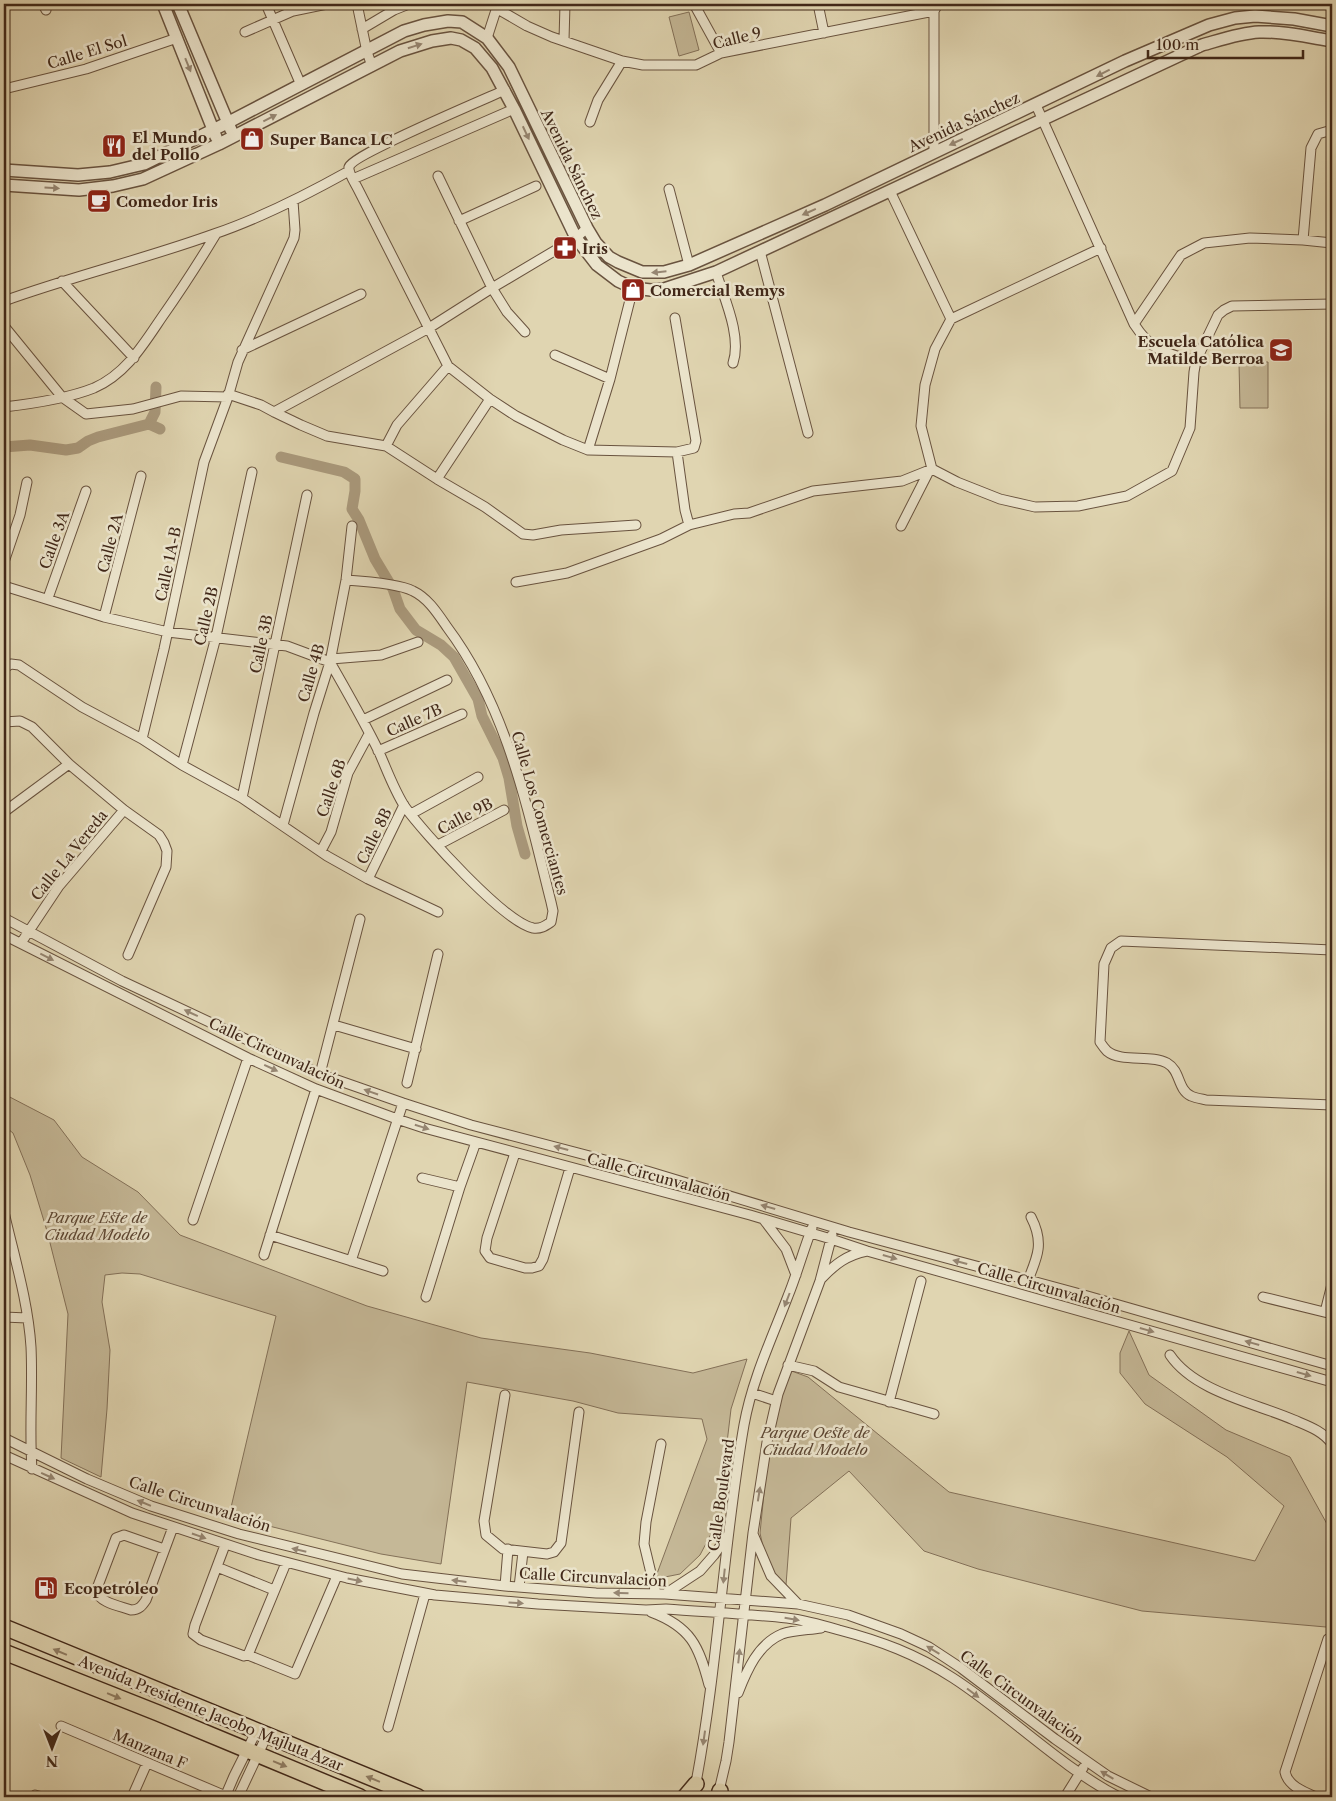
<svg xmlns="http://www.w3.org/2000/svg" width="1336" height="1801" viewBox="0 0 1336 1801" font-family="'Libre Caslon Text',serif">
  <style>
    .green { fill: #c5b897; stroke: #837058 }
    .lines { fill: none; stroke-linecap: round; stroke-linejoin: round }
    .canal { stroke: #aa9a7d; stroke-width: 11 }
    .minor-casing { stroke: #69533f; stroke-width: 11 }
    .tertiary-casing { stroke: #69533f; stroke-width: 14 }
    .primary-casing { stroke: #412819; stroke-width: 18 }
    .minor { stroke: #ebe4cc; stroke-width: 9 }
    .tertiary { stroke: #ebe4cc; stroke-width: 11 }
    .primary { stroke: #e0d5b1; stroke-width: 15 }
    .oneway { fill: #968672 }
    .oneway2 { fill: #907e65 }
    .labels { text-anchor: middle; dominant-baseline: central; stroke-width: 5; stroke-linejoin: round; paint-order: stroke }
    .street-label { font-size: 15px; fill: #412819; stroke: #ebe4cc }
    .poi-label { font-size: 15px; font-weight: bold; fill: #412819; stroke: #ebe4cc; text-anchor: start }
    .park-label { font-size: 15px; font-style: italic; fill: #5b4532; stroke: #ebe4cc }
  </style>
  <rect width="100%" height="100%" fill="#e0d5b1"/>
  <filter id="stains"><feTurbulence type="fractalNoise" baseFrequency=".004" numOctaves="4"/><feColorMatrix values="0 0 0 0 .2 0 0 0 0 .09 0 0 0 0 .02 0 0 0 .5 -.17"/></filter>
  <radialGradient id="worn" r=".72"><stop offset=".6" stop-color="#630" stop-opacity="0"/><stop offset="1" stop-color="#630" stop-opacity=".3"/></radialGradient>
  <path class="green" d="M689,12L699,50L679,56L669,17Z
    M1268,362V408H1240L1239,363Z
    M4,1094L54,1120L82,1157L138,1192L180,1235L367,1306L481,1338L590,1353L693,1373L747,1359L731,1409L724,1468L722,1513L700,1555L680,1574L655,1579L707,1439L702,1419L618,1413L573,1401L467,1382L441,1564L381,1554L229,1516L276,1316L140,1274L122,1273L105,1275L102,1302L110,1350L107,1409L101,1477L61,1458L68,1314L47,1231L30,1175L13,1133L4,1126Z
    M1129,1331L1149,1375L1226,1430L1290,1457L1332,1533V1629L1326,1627L1142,1611L978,1569L924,1551L849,1471L791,1518L786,1585L768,1570L760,1533L769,1443L786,1369L808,1377L949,1492L1255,1561L1284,1506L1227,1457L1145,1404L1120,1373V1353Z"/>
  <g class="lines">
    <path class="canal" d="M156,387L155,412L149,424L160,429
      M4,447L30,445L66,450L78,448L88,441L98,437L149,424
      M281,457L344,472L355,479V491L352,509L359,520L375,559L393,589L400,609L416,630L441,645L454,657L478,699L482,716L503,758L509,778L517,826L525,854"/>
    <defs>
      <path id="minor" d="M43,4L46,10
        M266,4L301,85
        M357,4L367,52L372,66
        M694,4L721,53
        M818,4L824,33
        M496,8L527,26L552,37L622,61L643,65H696L721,53L934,11
        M362,29L394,10L409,4
        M245,32L293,11L327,4
        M487,38L498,4
        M564,40L565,4
        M4,89L86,69L177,38
        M505,90C485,99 352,155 349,167C348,173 355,183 358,189L448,366L490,399L516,416L563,440L588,450L677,452L694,448L696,441L675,318
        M1036,105L1134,324C1153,353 1166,353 1196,361
        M590,122L598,100L622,61
        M934,152V11L938,4
        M438,176L492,288L507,312L525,332
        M353,179L514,109
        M669,189L689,265
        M890,191L951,319
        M459,221L536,186
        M1303,240L1311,148L1318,134L1332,130
        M760,251L808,433
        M716,272C724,298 742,336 733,363
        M62,281L134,358
        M4,301C73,276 145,259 214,234C261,218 306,195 349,171
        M951,319L935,349L925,385L921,426L932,469L957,482L1000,499L1035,507L1078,506L1127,496L1172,471L1190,428L1194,372L1196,361L1218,315L1224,310L1232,306L1332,304
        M951,319L1101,248
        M1134,324L1181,255L1204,243L1250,238L1303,240L1332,243
        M4,326L62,397L86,414L133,409L181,396L228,397
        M242,350L361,294
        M555,355L610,379
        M228,394L261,405L274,412L429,328L492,288L576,238L587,228
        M4,407C30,404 69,398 94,388C126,374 143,345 162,317C181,290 199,262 216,234
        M274,412L301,425L327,436L386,446L437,479L485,507L523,534L533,535L561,530L636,525
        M386,446L397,425L448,366
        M588,450L610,379L633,288
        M677,452L685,510L689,525
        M437,479L490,399
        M901,526L930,469
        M4,562L20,515L27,482
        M516,582L567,573L661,539L689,525L734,514L749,513L813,491L902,481L932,469
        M4,586L104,617L168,632L287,646L330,662C347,692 364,721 379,752C387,770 394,790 405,807C424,833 504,922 533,928C541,929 545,926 551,922L553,911L551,902C527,807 507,707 447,627C438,614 428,598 413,591C400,584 361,581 346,580
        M48,598L86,491
        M104,617L141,476
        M331,659L381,655L418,642
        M4,668L11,664L19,665L82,707L142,739L182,765L242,798L327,856L368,879L438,912
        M363,720L447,680
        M4,722L20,721L32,727L69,764L124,810L159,835L164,843L167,851L166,867L128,955
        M142,739L164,649L204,462L228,397L238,362L294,238L295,230L293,201
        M378,751L462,714
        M182,765L216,637L252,472
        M242,798L307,495
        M4,812L69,764
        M411,814L478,777
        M283,825L314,713L330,662L346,580L352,526
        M438,845L504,810
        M321,851L331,832L348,773L369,734
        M368,879L404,805
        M4,918L122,981L320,1074L403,1103L471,1125L647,1171L849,1232L1084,1295L1332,1366
        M4,935L248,1058L316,1089L397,1119L424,1128L750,1215L831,1239L867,1251L1332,1382
        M21,943L59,886L124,810
        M1332,950L1121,941L1111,948L1104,964L1100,1042C1102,1045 1105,1049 1107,1051C1121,1063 1151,1054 1167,1063C1181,1071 1177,1089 1191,1096C1196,1098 1202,1099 1206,1100L1332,1105
        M334,1025L416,1049
        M320,1074L360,919
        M407,1083L438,954
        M515,1153L487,1238L485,1251L490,1258L525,1268H532L539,1266L543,1259L570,1168
        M422,1178L460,1187
        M4,1212C14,1256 28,1301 31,1347C33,1387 29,1428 32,1469
        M193,1220L248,1058
        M764,1220L786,1249L796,1275
        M270,1235L383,1271
        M264,1255L316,1089
        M351,1261L403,1103
        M821,1279C835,1264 847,1255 867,1251
        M1028,1280C1038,1256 1044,1242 1031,1217
        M426,1297L460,1187L476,1142
        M1263,1297L1332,1314
        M1325,1312L1332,1284
        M4,1317L27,1318
        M1170,1355C1195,1392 1255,1403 1294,1420C1308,1426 1323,1431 1332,1444
        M788,1365L814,1371L839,1387L934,1414
        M752,1393L776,1401
        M505,1395L484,1521L486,1535L503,1549L547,1554L554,1552L561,1543L579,1412
        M889,1402L921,1281
        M4,1438L87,1479L151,1506L239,1534L402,1574L505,1586L596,1593L665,1594L798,1604L848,1615L901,1634L929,1647L961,1668L1055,1739L1108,1776L1151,1797
        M4,1455L132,1513L259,1555L347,1578L435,1595L538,1604L646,1610L666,1609C706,1612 747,1614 787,1618C804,1620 822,1625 839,1630C881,1641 916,1654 953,1678C1010,1715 1059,1766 1119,1797
        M753,1534L771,1576L798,1604
        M225,1545L195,1625L193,1634L201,1640L244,1656L248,1655L286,1563
        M164,1549L124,1535L116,1538L96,1591C100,1603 120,1606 131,1610C139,1610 142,1606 146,1600L173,1527
        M217,1567L274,1590
        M505,1586L508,1549
        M519,1587L523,1552
        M656,1594L644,1544L646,1522L661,1444
        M665,1594L700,1571L714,1555L728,1535
        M651,1612C691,1627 699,1646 709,1685
        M248,1655L295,1674L337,1576
        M738,1693C747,1670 758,1644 782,1634C793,1630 808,1630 821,1628
        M61,1726L228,1797
        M388,1727L425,1594
        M695,1788C718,1668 723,1545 744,1425C752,1380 772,1338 788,1296C797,1274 803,1251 812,1228
        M35,1795L42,1797
        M718,1795L726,1761L729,1742L753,1533L767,1442L778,1394L820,1281L832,1235
        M132,1797L147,1763
        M225,1797L234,1776L257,1730
        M238,1797L267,1735
        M1065,1797L1083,1768
        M1316,1797C1304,1792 1288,1786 1285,1772L1328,1639"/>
      <path id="tertiary" d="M163,4L216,137
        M178,4L231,130
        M4,170L78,175L110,172L144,164L227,123L404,31L424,25L448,21L462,22L487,38L509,67L587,228L596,243L609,257L618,262L642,272H664L689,265L825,205L1125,61L1209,25L1235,18L1255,16L1294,19L1332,26
        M4,185L79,190L113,186L143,179L219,144L400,51L432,41L451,38L461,40L475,48L492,68L514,109L576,238L597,265L618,281L633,288L651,290L664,289L716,272L1202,45C1220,40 1240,33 1259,32C1283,31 1308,37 1332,41"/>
      <path id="primary" d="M4,1627L418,1797
        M4,1652L158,1713L360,1797
        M685,1797L696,1784
        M719,1797L720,1791"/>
    </defs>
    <use href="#minor" class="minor-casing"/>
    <use href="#tertiary" class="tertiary-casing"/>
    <use href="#primary" class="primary-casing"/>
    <use href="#minor" class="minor"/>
    <use href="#tertiary" class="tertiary"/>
    <use href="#primary" class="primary"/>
  </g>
  <defs><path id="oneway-solid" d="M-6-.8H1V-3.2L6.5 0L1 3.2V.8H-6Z" transform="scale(1.25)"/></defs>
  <g class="oneway">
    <use href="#oneway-solid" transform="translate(415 46) rotate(-17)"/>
    <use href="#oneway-solid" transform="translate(188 65) rotate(68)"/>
    <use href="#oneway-solid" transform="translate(1103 73) rotate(153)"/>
    <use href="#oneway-solid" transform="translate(270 118) rotate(-27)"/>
    <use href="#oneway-solid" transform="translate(526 133) rotate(65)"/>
    <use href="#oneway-solid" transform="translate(956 142) rotate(155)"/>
    <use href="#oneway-solid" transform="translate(52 188) rotate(3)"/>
    <use href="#oneway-solid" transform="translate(809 212) rotate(156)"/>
    <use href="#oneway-solid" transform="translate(659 272) rotate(174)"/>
    <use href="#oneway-solid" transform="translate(47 957) rotate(27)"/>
    <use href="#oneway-solid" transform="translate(191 1013) rotate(-155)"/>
    <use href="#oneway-solid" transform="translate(271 1068) rotate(25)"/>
    <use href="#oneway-solid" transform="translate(371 1092) rotate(-161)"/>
    <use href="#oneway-solid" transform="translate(422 1127) rotate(17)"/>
    <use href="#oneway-solid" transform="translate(561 1148) rotate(-165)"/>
    <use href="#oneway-solid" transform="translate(768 1207) rotate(-164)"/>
    <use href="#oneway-solid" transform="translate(890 1257) rotate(16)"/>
    <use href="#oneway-solid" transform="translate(960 1262) rotate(-165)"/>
    <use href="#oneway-solid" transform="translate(787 1300) rotate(111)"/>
    <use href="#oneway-solid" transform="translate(1147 1330) rotate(16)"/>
    <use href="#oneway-solid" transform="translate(1252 1343) rotate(-164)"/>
    <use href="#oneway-solid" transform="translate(1304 1374) rotate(16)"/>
    <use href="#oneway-solid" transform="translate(48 1476) rotate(24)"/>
    <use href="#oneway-solid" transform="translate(759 1494) rotate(-81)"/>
    <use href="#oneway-solid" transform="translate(144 1503) rotate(-158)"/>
    <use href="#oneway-solid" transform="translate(199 1536) rotate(19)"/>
    <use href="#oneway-solid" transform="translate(299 1550) rotate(-167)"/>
    <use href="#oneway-solid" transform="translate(724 1576) rotate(96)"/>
    <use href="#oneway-solid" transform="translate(355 1580) rotate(12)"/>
    <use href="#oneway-solid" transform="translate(459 1581) rotate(-173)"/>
    <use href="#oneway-solid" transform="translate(621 1593) rotate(-179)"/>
    <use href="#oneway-solid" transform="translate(516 1603) rotate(4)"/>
    <use href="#oneway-solid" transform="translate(792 1619) rotate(10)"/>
    <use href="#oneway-solid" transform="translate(933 1650) rotate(-149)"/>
    <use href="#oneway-solid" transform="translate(739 1656) rotate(-84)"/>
    <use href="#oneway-solid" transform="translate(973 1693) rotate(37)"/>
    <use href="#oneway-solid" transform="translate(704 1738) rotate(98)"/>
    <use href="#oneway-solid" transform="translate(1107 1775) rotate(-149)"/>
  </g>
  <g class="oneway2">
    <use href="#oneway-solid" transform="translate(60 1652) rotate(-157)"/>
    <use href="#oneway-solid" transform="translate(114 1696) rotate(22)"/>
    <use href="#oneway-solid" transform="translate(280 1764) rotate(22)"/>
    <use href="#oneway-solid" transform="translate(373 1779) rotate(-158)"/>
  </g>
  <defs>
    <symbol id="shop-square" viewBox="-11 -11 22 22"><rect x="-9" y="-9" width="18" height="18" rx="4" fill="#8f2418" stroke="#ebe4cc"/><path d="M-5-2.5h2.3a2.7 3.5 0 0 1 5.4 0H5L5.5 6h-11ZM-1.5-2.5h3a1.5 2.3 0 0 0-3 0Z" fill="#fff"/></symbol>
    <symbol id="restaurant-square" viewBox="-11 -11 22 22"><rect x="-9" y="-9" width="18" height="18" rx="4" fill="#8f2418" stroke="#ebe4cc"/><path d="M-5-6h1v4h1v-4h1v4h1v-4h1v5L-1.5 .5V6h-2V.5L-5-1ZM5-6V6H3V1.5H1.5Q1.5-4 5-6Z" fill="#fff"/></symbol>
    <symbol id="cafe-square" viewBox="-11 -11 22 22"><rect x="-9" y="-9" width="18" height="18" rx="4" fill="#8f2418" stroke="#ebe4cc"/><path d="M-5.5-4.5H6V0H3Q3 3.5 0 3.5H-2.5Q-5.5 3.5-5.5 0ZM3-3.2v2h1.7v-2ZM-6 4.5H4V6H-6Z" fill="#fff"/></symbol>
    <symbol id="pharmacy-square" viewBox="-11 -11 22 22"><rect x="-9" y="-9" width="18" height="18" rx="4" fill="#8f2418" stroke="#ebe4cc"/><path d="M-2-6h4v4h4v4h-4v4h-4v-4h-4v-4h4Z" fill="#fff"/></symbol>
    <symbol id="school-square" viewBox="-11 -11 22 22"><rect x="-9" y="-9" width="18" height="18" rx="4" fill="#8f2418" stroke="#ebe4cc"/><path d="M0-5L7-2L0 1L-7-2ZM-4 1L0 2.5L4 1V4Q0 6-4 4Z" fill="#fff"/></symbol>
    <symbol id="fuel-square" viewBox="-11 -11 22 22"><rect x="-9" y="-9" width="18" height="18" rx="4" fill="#8f2418" stroke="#ebe4cc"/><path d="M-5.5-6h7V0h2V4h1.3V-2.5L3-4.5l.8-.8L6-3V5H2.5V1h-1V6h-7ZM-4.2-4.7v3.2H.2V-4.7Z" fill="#fff"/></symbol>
  </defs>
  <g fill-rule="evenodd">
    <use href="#shop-square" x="238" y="125" width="28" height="28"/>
    <use href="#restaurant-square" x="100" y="132" width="28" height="28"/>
    <use href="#cafe-square" x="85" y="187" width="28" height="28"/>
    <use href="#pharmacy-square" x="551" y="234" width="28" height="28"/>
    <use href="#shop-square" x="619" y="276" width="28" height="28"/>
    <use href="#school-square" x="1267" y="336" width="28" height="28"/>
    <use href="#fuel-square" x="32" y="1574" width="28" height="28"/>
  </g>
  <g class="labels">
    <g class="street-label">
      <text transform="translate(737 38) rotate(-14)">Calle 9</text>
      <text transform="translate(87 52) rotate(-17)">Calle El Sol</text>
      <text transform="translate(964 122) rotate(-25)">Avenida Sánchez</text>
      <text transform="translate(572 164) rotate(64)">Avenida Sánchez</text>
      <text transform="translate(54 540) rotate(-70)">Calle 3A</text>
      <text transform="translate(110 543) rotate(-75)">Calle 2A</text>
      <text transform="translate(168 564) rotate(-78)">Calle 1A-B</text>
      <text transform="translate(206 616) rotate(-77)">Calle 2B</text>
      <text transform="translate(261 644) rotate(-78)">Calle 3B</text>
      <text transform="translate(311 673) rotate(-74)">Calle 4B</text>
      <text transform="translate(414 720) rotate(-24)">Calle 7B</text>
      <text transform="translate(331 788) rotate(-71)">Calle 6B</text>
      <text transform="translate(540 813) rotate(74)">Calle Los Comerciantes</text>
      <text transform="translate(465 816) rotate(-28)">Calle 9B</text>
      <text transform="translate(374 836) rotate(-64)">Calle 8B</text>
      <text transform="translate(69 855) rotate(-51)">Calle La Vereda</text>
      <text transform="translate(277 1053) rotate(25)">Calle Circunvalación</text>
      <text transform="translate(659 1177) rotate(15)">Calle Circunvalación</text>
      <text transform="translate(1049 1288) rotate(16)">Calle Circunvalación</text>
      <text transform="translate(721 1495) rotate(-82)">Calle Boulevard</text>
      <text transform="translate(200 1504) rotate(18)">Calle Circunvalación</text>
      <text transform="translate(593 1577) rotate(3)">Calle Circunvalación</text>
      <text transform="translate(1022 1697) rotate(36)">Calle Circunvalación</text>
      <text transform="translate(211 1713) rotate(22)">Avenida Presidente Jacobo Majluta Azar</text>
      <text transform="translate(150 1749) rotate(23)">Manzana F</text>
    </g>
    <g class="poi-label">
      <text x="132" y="137">El Mundo<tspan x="132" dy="17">del Pollo</tspan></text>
      <text x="270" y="139">Super Banca LC</text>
      <text x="116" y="201">Comedor Iris</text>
      <text x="582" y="248">Iris</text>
      <text x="650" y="290">Comercial Remys</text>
      <text x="1264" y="341" text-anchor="end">Escuela Católica<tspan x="1264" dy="17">Matilde Berroa</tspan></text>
      <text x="64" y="1588">Ecopetróleo</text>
    </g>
    <g class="park-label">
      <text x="97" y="1217">Parque Este de<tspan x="97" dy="17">Ciudad Modelo</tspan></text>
      <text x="815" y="1432">Parque Oeste de<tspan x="815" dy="17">Ciudad Modelo</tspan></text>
    </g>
  </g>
  <rect width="1336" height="1801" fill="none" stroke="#e0d5b1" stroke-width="20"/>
  <rect x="5" y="5" width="1326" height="1791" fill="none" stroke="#412819" stroke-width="2.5"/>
  <rect x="10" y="10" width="1316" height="1781" fill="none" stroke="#412819"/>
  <g transform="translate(52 1748) rotate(180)" stroke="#ebe4cc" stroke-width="4" paint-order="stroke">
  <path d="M0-4L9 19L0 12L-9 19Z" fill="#412819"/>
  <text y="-8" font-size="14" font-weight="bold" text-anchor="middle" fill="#412819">N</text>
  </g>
  <path d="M1148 50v8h155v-8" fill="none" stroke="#412819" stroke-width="2.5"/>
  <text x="1156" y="50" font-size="15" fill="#412819" stroke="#ebe4cc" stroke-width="4" paint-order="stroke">100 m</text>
  <rect width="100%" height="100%" filter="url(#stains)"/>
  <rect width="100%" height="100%" fill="url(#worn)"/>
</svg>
